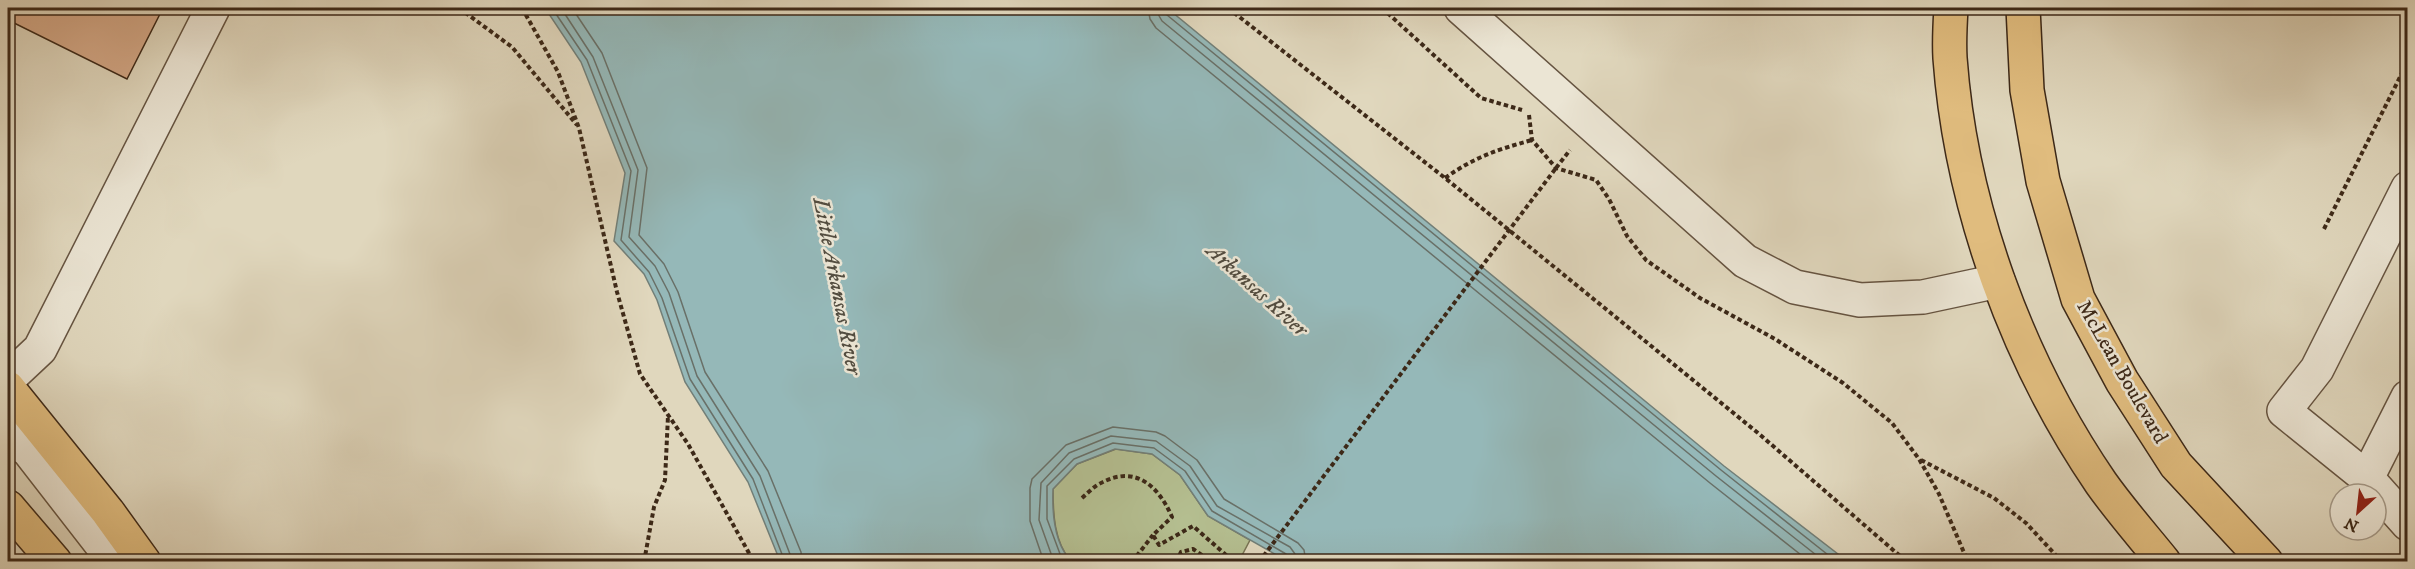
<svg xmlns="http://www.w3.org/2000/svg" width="2415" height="569" viewBox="0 0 2415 569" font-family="'IM FELL DW Pica',serif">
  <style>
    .green { fill: #b4be90; stroke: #787454; stroke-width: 1.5 }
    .water { fill: #95b8b8; stroke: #727f78; stroke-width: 1.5 }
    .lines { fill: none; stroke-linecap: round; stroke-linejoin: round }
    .shore { stroke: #697068; stroke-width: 1.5 }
    .building { fill: #d4a887; stroke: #3d2918; stroke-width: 1.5 }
    .minor-casing { stroke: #665441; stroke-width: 36 }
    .major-casing { stroke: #3d2918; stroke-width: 36 }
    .path { stroke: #3d2918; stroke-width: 4; stroke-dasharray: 4.5 3; stroke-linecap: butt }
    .minor { stroke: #ebe5d4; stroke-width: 33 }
    .major { stroke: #e0bc7e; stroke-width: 33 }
    .path-bridge { stroke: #3d2918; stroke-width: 4; stroke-dasharray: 4.5 3; stroke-linecap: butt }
    .labels { text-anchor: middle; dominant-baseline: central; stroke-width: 5; stroke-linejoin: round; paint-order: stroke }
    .street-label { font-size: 21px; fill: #3d2918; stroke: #ebe5d4 }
    .water-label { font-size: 22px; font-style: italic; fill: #534d40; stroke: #ebe5d4 }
  </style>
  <rect width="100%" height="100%" fill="#e0d7bd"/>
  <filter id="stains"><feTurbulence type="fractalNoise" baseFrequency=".00333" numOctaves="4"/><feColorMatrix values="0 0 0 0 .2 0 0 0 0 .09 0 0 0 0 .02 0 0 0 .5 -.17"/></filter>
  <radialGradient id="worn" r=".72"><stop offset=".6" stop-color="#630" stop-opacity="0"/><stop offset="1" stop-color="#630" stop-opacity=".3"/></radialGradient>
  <path class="green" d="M1116,449L1152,454L1180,475L1208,516L1250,540L1239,561H1071C1054,543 1053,513 1053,489L1077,464Z"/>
  <path class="water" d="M545,8H1167L1724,466L1847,561H1287L1208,516L1180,475L1152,454L1115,449L1077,464L1053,489C1052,513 1054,543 1071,561H780L748,482L685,382L657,300L644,274L614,241L625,173L581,62Z"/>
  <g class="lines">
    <path class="shore" d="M552,8L587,60L631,171L621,240L649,272L662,298L690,379L753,479L785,562
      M561,8L593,57L638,170L629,237L655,266L669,293L697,376L760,476L793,562
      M572,8L602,53L647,168L639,235L664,264L678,292L705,372L768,471L801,552L802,562
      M1148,8L1150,19L1156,28L1710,483L1810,562
      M1157,8L1158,14L1162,21L1716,476L1825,562
      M1164,8L1167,15L1721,470L1837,562
      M1044,562L1030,521V488L1032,479L1066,445L1113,427L1156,432L1165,436L1197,460L1224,499L1298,543L1304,550L1306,562
      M1054,562L1039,520L1041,483L1069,453L1111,436L1156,441L1190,466L1217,506L1290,547L1295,554L1296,562
      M1063,562L1047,519V486L1074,459L1113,443L1154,448L1185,471L1212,511L1286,554L1289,562"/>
  </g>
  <path class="building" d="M8,8H163L127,79L8,20Z"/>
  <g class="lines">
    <defs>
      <path id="minor" d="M1461,8L1745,261L1795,287L1860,300L1923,297L1998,281
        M8,379L40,349L213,8
        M2408,397L2367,478L2408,524
        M8,437L28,450L115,562
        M2367,478L2284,411L2317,369L2408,188"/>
      <path id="major" d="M1951,8C1950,24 1949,41 1950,58C1961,207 2017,360 2101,483C2120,510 2143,536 2164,562
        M2023,8L2027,90L2043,181L2078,299L2122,381L2176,465L2266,562
        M8,388L108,512L144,562
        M8,507L55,562"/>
    </defs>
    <use href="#minor" class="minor-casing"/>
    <use href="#major" class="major-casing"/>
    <path class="path" d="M459,8L512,47L577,125
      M522,8L558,72L579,128L617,292L640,374L688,444L754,562
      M1228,8L1445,178L1758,433L1907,562
      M1382,8L1481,98L1522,110
      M1529,115L1532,140L1556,168L1596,180L1609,199L1627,236L1646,260L1700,298L1775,339L1843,383L1892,423L1919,459L1939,494L1968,562
      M1556,168L1570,150
      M1445,178C1475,157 1496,150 1532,140
      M2324,229L2408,61
      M1921,460L1994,498L2026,523L2062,562
      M1082,498C1088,493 1094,486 1101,483C1136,464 1159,487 1172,517L1153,535L1159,545L1193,526L1226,555L1228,562
      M644,562L654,507L665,480L668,416
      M1132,562L1153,535
      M1176,562L1181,552L1193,549L1212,562"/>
    <use href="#minor" class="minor"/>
    <use href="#major" class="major"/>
    <path class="path-bridge" d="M1259,562L1556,168"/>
  </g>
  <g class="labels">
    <g class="street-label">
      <text transform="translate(2122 372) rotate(60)">McLean Boulevard</text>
    </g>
    <g class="water-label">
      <text transform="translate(837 286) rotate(79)">Little Arkansas River</text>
      <text transform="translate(1257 290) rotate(42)">Arkansas River</text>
    </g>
  </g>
  <rect width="2415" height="569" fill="none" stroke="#e0d7bd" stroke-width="30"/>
  <rect x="9" y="9" width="2397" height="551" fill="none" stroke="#3d2918" stroke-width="3"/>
  <rect x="15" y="15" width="2385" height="539" fill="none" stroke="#3d2918" stroke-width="1.5"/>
  <g transform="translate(2358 512) rotate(207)"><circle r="28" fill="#ebe5d4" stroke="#a59a89" stroke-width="1.5"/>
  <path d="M0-4.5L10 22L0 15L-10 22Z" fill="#8f2418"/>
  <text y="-9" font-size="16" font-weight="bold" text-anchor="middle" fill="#3d2918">N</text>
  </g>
  <rect width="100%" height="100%" filter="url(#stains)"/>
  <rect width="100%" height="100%" fill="url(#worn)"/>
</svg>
